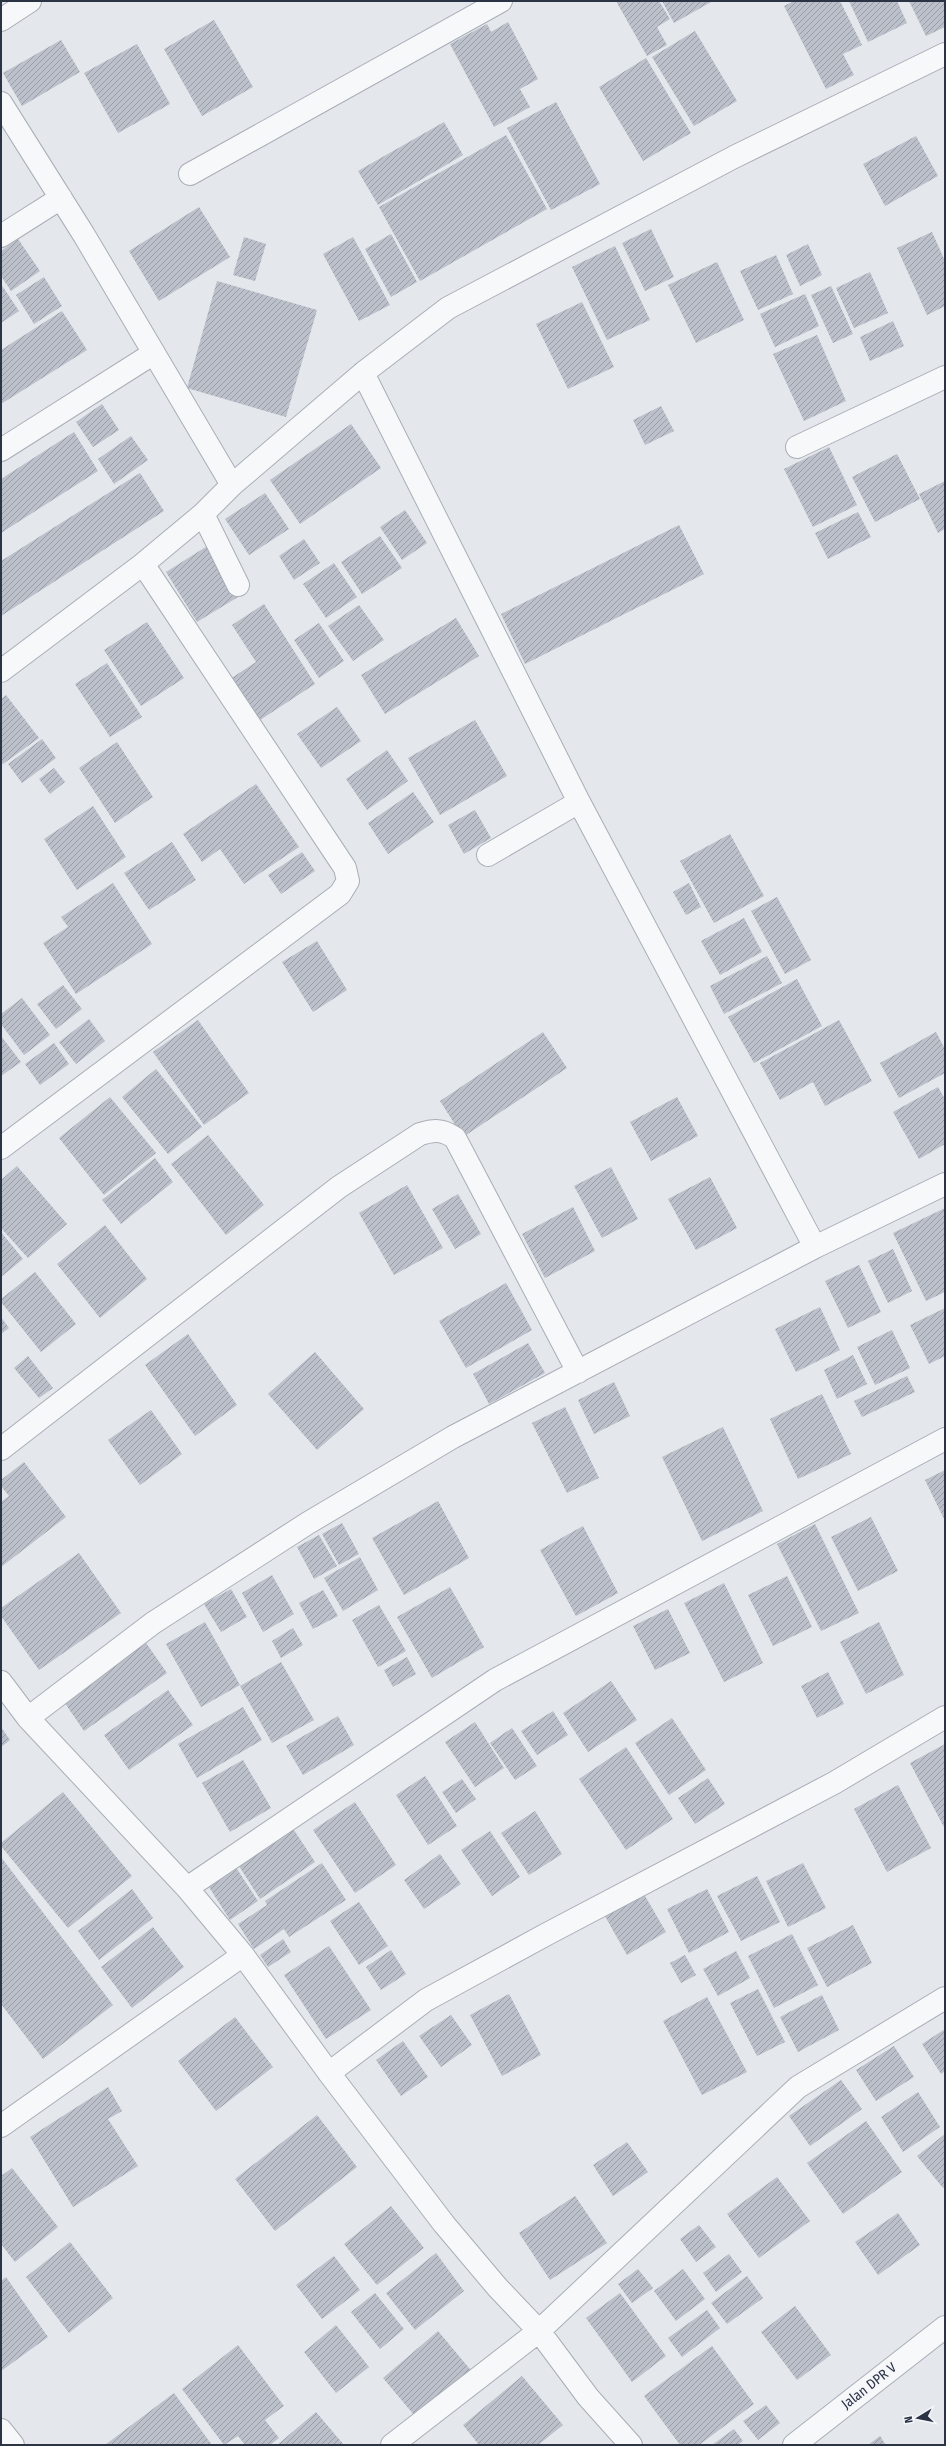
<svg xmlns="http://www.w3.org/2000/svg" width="946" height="2446" viewBox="0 0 946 2446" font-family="'Fira Sans Condensed',sans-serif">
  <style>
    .building { fill: url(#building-hatch) }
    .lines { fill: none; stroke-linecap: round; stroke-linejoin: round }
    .minor-casing { stroke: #a9aeb7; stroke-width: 24 }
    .minor { stroke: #f7f8fa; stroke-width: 22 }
    .labels { text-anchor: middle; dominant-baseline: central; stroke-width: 3.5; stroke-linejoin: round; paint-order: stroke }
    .street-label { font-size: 14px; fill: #2b3445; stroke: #f4f6f9 }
  </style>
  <defs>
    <pattern id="building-hatch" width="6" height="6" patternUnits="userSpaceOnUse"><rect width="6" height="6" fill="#bbc0ca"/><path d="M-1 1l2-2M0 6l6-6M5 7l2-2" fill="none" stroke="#989da6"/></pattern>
  </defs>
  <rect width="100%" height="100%" fill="#e4e7ec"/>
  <path class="building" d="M616,1H659L670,19L657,27L667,45L647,56Z
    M662,1H713L674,23Z
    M794,1H840L862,45L843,54L854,75L826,89L784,6Z
    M849,1H897L907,23L868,42Z
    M909,1H945V27L926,36Z
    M214,20L253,87L202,116L164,49Z
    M508,22L538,79L520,89L530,107L494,127L450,44L487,24L491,32Z
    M695,31L737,101L694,126L652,57Z
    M61,40L80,72L22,106L3,73Z
    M137,44L170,104L118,133L84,73Z
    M646,58L691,133L643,161L599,87Z
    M556,102L600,184L551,210L507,128Z
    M444,122L463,155L378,205L358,171Z
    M506,135L547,209L420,281L379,207Z
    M916,136L938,176L885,206L863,164Z
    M199,207L230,257L159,301L129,251Z
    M651,229L674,277L645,291L622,243Z
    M932,232L945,261V306L927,315L897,248Z
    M391,234L417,282L391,297L365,249Z
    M244,237L266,244L255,281L233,275Z
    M353,237L390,305L359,321L323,254Z
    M18,239L40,271L11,291L1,276V251Z
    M808,244L822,275L800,286L786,255Z
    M615,246L650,320L607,340L572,267Z
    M776,255L793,294L758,310L740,271Z
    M717,262L744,320L696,343L668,285Z
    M870,272L888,313L854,328L836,288Z
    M44,277L62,306L34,324L16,295Z
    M217,281L317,310L286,417L187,388Z
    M1,284L19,311L1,323Z
    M831,286L853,334L833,343L811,295Z
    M805,294L819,326L775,347L760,314Z
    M582,302L614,367L568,389L536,324Z
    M62,311L87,350L1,404V350Z
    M893,321L904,346L870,361L860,337Z
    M817,335L846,401L804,421L773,354Z
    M102,404L119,430L93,447L76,422Z
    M661,406L674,431L645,445L633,420Z
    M351,424L381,468L300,524L270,480Z
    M74,432L98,471L1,533V479Z
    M131,436L148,460L114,484L98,459Z
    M829,447L857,505L813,527L784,469Z
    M897,454L920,499L875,522L852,477Z
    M140,473L164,511L1,616V561Z
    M945,481V529L938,533L919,494Z
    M265,493L289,529L249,555L225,519Z
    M405,510L427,543L402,560L380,527Z
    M858,512L871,537L828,559L815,533Z
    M679,525L704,574L525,664L501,614Z
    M380,536L402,568L362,594L341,562Z
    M304,539L320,563L294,580L279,556Z
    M212,543L243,594L197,622L166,572Z
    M334,563L357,597L326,618L303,584Z
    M264,604L315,684L254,724L227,681L256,662L232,625Z
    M359,605L384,640L353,661L328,626Z
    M456,618L479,656L385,714L361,675Z
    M147,622L184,678L141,706L104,650Z
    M319,623L344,661L319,678L294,640Z
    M107,663L142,717L110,737L75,684Z
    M6,695L39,738L3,764L1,762V699Z
    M337,707L361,741L321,768L297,734Z
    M475,720L507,776L440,815L408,758Z
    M42,739L56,758L22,783L8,764Z
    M117,742L153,797L115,823L79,768Z
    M387,750L408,781L367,810L346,779Z
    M54,768L65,782L50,794L39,779Z
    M256,784L299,847L244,884L220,849L202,862L183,834Z
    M413,792L434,822L388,854L368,823Z
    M93,806L126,857L77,890L44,839Z
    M475,810L491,838L464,854L448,825Z
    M730,834L764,896L714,923L680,861Z
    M172,842L196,880L149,910L124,873Z
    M302,852L315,871L281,894L268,875Z
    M113,883L152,944L76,994L43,943L68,927L61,917Z
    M689,883L701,907L686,915L673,892Z
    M777,897L811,960L785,974L751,911Z
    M744,918L762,952L720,975L701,941Z
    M317,941L347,990L313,1012L282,962Z
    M767,956L782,983L724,1014L710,986Z
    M797,979L822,1026L754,1063L728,1017Z
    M63,985L82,1009L56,1029L37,1004Z
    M22,998L50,1035L24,1055L1,1024V1014Z
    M89,1019L105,1041L76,1064L59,1042Z
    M198,1020L249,1093L204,1125L153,1052Z
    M839,1020L872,1081L825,1106L813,1082L780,1100L760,1063Z
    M543,1032L567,1068L463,1137L440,1101Z
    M936,1032L945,1049V1073L899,1098L880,1063Z
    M1,1036L21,1062L1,1076Z
    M54,1043L69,1064L40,1085L25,1064Z
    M156,1069L202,1127L168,1154L122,1097Z
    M938,1087L945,1099V1144L919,1159L893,1112Z
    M110,1097L156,1153L104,1195L59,1138Z
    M677,1097L698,1136L651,1161L630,1122Z
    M208,1135L264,1205L226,1235L171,1164Z
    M155,1158L173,1182L121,1224L102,1200Z
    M17,1166L67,1224L28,1258L1,1228V1180Z
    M611,1167L638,1219L602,1238L574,1186Z
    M710,1177L737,1228L696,1250L668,1199Z
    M407,1185L443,1248L394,1275L359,1213Z
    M458,1194L481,1234L455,1249L432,1209Z
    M573,1207L595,1251L545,1278L522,1234Z
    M945,1208V1292L926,1301L893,1233Z
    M105,1225L147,1279L100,1318L57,1264Z
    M1,1232L23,1259L1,1277Z
    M893,1249L912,1291L888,1303L868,1261Z
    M859,1265L881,1312L848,1328L825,1281Z
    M35,1272L76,1324L41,1352L1,1302V1299Z
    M506,1283L532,1330L466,1368L439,1321Z
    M820,1307L840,1350L796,1372L775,1329Z
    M945,1308V1356L929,1364L910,1325Z
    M1,1317L9,1328L1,1334Z
    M892,1330L910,1368L875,1385L857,1347Z
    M188,1334L237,1405L195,1436L145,1365Z
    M528,1343L545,1373L489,1404L473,1374Z
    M315,1352L364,1409L317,1450L268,1394Z
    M853,1355L867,1384L837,1399L824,1370Z
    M28,1356L53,1388L39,1398L14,1368Z
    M907,1376L915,1392L862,1417L854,1401Z
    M614,1382L630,1416L594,1434L578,1400Z
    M822,1394L851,1454L798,1479L770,1419Z
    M565,1407L599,1478L567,1493L532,1423Z
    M151,1410L182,1454L140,1485L108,1440Z
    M723,1427L763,1511L702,1541L662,1457Z
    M24,1462L66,1517L1,1567V1502L9,1496L1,1486V1480Z
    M945,1470V1521L925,1480Z
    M438,1501L469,1558L404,1595L372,1538Z
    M871,1517L898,1571L858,1591L831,1537Z
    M342,1523L359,1554L339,1565L322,1534Z
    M815,1524L859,1613L821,1631L777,1544Z
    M583,1526L618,1593L576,1616L540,1550Z
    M319,1535L337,1566L314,1579L297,1547Z
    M79,1553L121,1613L39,1670L1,1616V1608Z
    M360,1557L378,1590L343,1611L324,1578Z
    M272,1575L294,1614L263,1632L242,1593Z
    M787,1576L812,1627L773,1646L748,1595Z
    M724,1583L763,1663L724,1682L684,1603Z
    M450,1587L484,1647L432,1678L397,1617Z
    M231,1589L247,1617L221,1632L204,1604Z
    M323,1590L338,1616L313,1629L299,1603Z
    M379,1605L406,1651L378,1667L352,1620Z
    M668,1609L690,1653L655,1670L633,1626Z
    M205,1622L240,1685L201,1707L166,1644Z
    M879,1622L904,1675L866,1694L840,1642Z
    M293,1628L303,1645L281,1658L272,1641Z
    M144,1640L167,1673L84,1731L62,1699Z
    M407,1657L416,1674L393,1687L384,1670Z
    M281,1662L314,1720L272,1743L240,1686Z
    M828,1672L844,1704L817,1718L801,1686Z
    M611,1681L637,1720L588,1752L563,1713Z
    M168,1690L193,1725L129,1770L104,1735Z
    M243,1707L262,1740L197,1778L178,1744Z
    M553,1711L568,1735L537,1755L521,1731Z
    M338,1716L354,1745L303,1775L286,1746Z
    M672,1718L706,1770L669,1795L635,1743Z
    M475,1722L504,1768L475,1787L445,1742Z
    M1,1727L10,1740L1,1747Z
    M512,1728L537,1766L515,1780L490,1743Z
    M945,1744V1829L910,1763Z
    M626,1747L673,1819L626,1850L579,1779Z
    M243,1760L271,1808L230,1832L202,1783Z
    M425,1776L457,1826L428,1845L396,1795Z
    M708,1778L725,1804L695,1824L678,1798Z
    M462,1779L476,1799L456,1813L442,1792Z
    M898,1785L931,1848L887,1872L854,1809Z
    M63,1792L132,1876L68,1928L1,1846V1843Z
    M355,1802L396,1865L355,1893L313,1830Z
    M535,1811L562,1854L529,1875L501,1833Z
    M292,1827L315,1862L260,1899L237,1863Z
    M490,1831L520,1877L492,1896L461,1850Z
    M440,1854L461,1884L424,1909L404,1880Z
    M1,1857L113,2005L43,2059L1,2004Z
    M322,1863L346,1900L289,1937L284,1929L254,1949L238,1924L267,1905L265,1901Z
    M803,1863L826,1908L788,1927L766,1881Z
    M237,1869L258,1901L230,1920L209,1887Z
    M757,1876L780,1922L741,1941L717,1896Z
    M132,1889L153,1918L99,1960L78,1931Z
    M641,1889L666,1932L627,1955L602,1911Z
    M707,1889L729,1932L689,1953L667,1909Z
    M359,1902L388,1946L359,1965L330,1921Z
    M853,1925L872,1963L827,1987L807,1948Z
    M153,1927L184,1967L132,2008L101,1967Z
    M792,1934L818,1985L774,2008L748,1956Z
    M283,1939L291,1952L268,1967L260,1955Z
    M329,1946L371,2010L326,2039L284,1975Z
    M391,1950L406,1974L381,1990L366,1967Z
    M736,1951L750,1978L718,1996L703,1969Z
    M685,1955L696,1975L681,1983L670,1963Z
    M758,1989L785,2042L757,2056L730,2003Z
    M509,1994L541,2055L502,2076L470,2015Z
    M822,1995L839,2030L798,2052L780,2017Z
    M707,1997L747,2072L702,2095L663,2021Z
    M451,2015L472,2045L441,2067L419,2036Z
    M235,2017L273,2067L216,2111L178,2061Z
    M945,2029V2071L941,2074L922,2044Z
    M403,2041L428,2077L401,2096L376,2060Z
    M894,2046L914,2077L876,2101L856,2070Z
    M841,2080L862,2109L810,2146L789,2116Z
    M108,2087L122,2111L108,2119L138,2166L73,2207L30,2137Z
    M918,2092L940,2127L903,2152L881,2117Z
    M317,2115L357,2167L275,2231L235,2179Z
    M866,2121L902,2172L843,2214L807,2163Z
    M945,2134V2186L943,2188L917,2156Z
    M627,2142L648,2172L613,2196L593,2165Z
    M12,2168L58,2227L15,2262L1,2244V2176Z
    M777,2177L810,2221L759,2258L727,2214Z
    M575,2196L607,2243L550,2280L519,2233Z
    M391,2206L424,2248L377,2285L344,2244Z
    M898,2213L920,2245L878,2275L855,2242Z
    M699,2225L716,2247L696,2262L680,2239Z
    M70,2242L113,2298L69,2333L26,2277Z
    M436,2253L464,2291L415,2330L386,2293Z
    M729,2254L742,2272L716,2292L703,2273Z
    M334,2256L360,2290L322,2319L296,2285Z
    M638,2269L653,2288L632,2303L618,2284Z
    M683,2269L705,2299L676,2321L654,2291Z
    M747,2276L763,2298L727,2324L711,2303Z
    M6,2277L48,2337L1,2371V2281Z
    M375,2293L404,2329L380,2349L351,2312Z
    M620,2293L666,2356L632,2382L586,2318Z
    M795,2306L831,2355L797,2380L761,2332Z
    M707,2310L720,2328L682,2357L668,2338Z
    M336,2325L369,2367L336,2393L304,2352Z
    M438,2331L474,2374L419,2421L383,2378Z
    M238,2345L284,2406L265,2420L279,2438L270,2445H245L238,2436L224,2445L182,2389Z
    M712,2346L754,2404L699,2445H680L644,2396Z
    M522,2376L563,2425L538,2445H479L463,2425Z
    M174,2393L212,2445H105Z
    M766,2405L780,2423L758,2440L743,2421Z
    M316,2412L344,2445H277Z
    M734,2429L743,2441L738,2445H712Z
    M880,2436L886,2445H868Z"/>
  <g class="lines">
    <defs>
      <path id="minor" d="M1,20L30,1
        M1,103L84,235L232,485
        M190,174L501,1
        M1,236L61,198
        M363,373L579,802L815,1247
        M797,447L945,377
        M1,450L154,353
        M203,514L238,585
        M1,671L143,564L203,514L232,485L363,373L448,308L734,157L945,54
        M488,855L579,802
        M1,1148L340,894L348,881L345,868L143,564
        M1,1449L339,1187L420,1134C434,1130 442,1129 455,1138L578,1372
        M1,1682L28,1718L187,1888L243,1955L329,2073L444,2224L498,2288L539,2331L588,2397L631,2445
        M28,1718L153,1623L308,1523L453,1437L815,1247L945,1184
        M187,1888L495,1680L945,1439
        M329,2073L426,2000L547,1934L834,1783L945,1717
        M1,2126L243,1955
        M1,2430L13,2445
        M392,2445L539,2331L798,2087L945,1998
        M794,2445L945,2327"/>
    </defs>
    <use href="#minor" class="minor-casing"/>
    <use href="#minor" class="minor"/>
  </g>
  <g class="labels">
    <g class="street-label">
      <text transform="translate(869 2386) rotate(-38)">Jalan DPR V</text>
    </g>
  </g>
  <rect width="946" height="2446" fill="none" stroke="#2b3445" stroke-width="4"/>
  <g transform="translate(918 2418) rotate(260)" stroke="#f4f6f9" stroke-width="3" paint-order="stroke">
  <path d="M0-3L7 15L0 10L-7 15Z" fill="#2b3445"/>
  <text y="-6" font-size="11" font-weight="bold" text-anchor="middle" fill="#2b3445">N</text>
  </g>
</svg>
